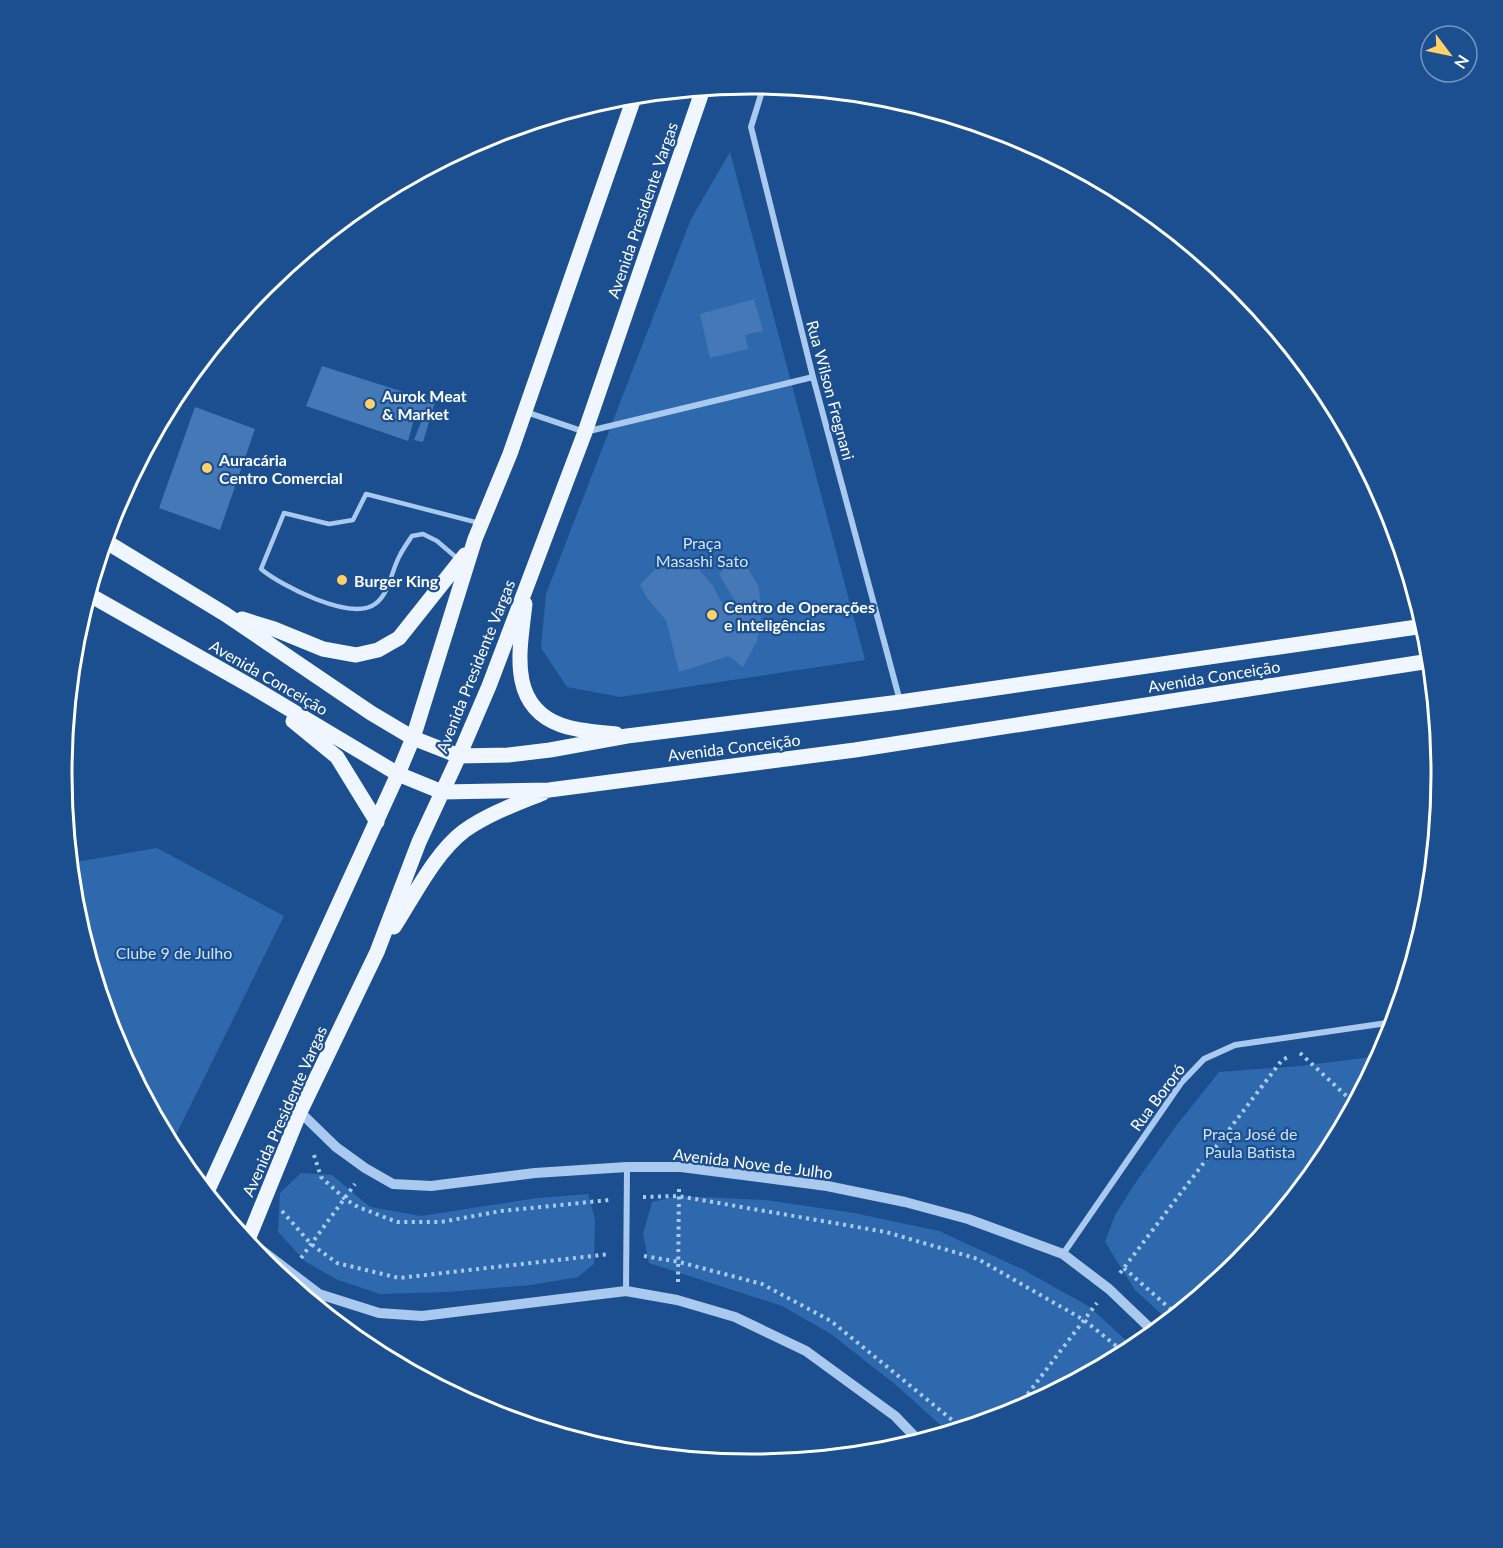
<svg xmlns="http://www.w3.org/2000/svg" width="1503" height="1548" viewBox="0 0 1503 1548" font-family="Lato,sans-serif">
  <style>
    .green { fill: #2e69ad }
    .building { fill: #4478b7 }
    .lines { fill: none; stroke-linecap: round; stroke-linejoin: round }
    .path { stroke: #a9c9ee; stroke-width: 4; stroke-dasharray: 3 4.5; stroke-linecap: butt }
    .service { stroke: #a9c9ee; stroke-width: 4.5 }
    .minor { stroke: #a9c9ee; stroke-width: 6 }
    .tertiary { stroke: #a9c9ee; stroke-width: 10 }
    .primary { stroke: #f0f6ff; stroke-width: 15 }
    .poi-dot { fill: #ffd166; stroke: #1b4f8f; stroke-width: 2 }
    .labels { text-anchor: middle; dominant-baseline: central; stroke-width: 4.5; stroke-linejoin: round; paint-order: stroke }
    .street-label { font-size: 16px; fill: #fff; stroke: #1b4f8f }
    .poi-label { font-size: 16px; font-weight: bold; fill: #fff; stroke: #1b4f8f; text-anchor: start }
    .park-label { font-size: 16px; fill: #cfe3fa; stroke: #1b4f8f }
    .rim { fill: none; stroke: #fff; stroke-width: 3 }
  </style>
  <rect width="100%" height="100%" fill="#1b4f8f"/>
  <path class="green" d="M730,152L865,660L620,697L567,687L541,648L546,594L691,219Z
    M157,848L284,916L171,1145L114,1038L75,908L70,863Z
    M1379,1056L1325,1158L1239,1262L1168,1320L1135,1290L1105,1242L1115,1215L1138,1179L1176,1126L1219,1072L1300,1066Z
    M301,1173L332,1175L370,1207L421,1216L538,1198L588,1194L595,1219L594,1264L578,1277L532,1285L448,1292L380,1294L338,1280L306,1262L278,1232L280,1193Z
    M678,1196L765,1200L854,1213L939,1231L1022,1269L1090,1307L1134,1348L1015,1412L948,1432L896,1385L831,1334L782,1306L649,1263L643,1234L652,1202Z"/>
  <path class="building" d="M754,299L763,331L745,335L748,349L710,358L700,314Z
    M322,366L435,402L423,442L414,440L424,415L416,412L408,441L306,406Z
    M195,407L255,429L220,530L159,508Z
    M739,554L758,585L762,611L757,641L743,667L729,656L679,672L666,620L647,598L640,585L658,566L686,562L703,565L699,570L713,586L723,605L735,601L719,574Z"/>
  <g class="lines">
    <path class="path" d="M1300,1053L1354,1103
      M314,1155L321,1177L345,1199L358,1207L397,1222H441L501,1211L609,1200
      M643,1197L678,1196L886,1232L978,1259L1084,1320L1125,1353
      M282,1211L311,1244L337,1263L399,1278L610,1254
      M644,1256L679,1262L762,1284L831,1321L962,1428
      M301,1258L355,1184
      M1124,1268L1176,1314
      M1120,1273L1282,1060L1288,1057
      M678,1282L679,1187
      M1014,1412L1097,1303"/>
    <path class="service" d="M458,559L437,541L423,534L412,536C408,542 403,549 400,555C391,571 390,593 375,604C351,622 280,585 261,569L284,513L329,524L353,520L366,494L479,523"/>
    <path class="minor" d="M764,85L751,127L813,377L900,701
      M526,412L585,432L813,377
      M1063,1254L1181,1083L1204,1059L1235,1045L1394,1022
      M626,1291L627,1167"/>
    <path class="tertiary" d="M300,1112L336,1147L365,1168L393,1184L431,1186L535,1173L627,1167H681L827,1186L905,1202L968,1219L1063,1254L1109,1289L1154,1332
      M248,1240L319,1294L379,1313L422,1316L626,1291L677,1300L735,1317L806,1351L895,1416L919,1441
      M319,1294L321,1309"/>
    <path class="primary" d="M105,541L225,614L371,713L413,738L459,756L508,755L550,750L627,736L900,702L1424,626
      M88,594L254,688L398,774L442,792L549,790L855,750L1430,661
      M525,604C520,649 507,705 561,725C577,731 598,732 616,734
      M242,619L274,629L323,649L356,655L378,650L399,638L465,555
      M293,721L337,757L377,822
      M394,927C414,896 435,853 464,831C488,814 516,804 543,793
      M207,1192L398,774L413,738L475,539L510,454L635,95
      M247,1242L300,1112L377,952L419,842L459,756L489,686L585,432L703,89"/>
  </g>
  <g class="poi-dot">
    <circle cx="370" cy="404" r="6"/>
    <circle cx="207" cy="468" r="6"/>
    <circle cx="342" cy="580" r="6"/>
    <circle cx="712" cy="615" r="6"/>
  </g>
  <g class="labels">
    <g class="street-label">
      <text transform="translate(642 210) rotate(-71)">Avenida Presidente Vargas</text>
      <text transform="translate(831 390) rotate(75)">Rua Wilson Fregnani</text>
      <text transform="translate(475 666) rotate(-68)">Avenida Presidente Vargas</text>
      <text transform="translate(1214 676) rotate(-9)">Avenida Conceição</text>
      <text transform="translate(269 677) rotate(30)">Avenida Conceição</text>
      <text transform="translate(734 747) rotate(-7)">Avenida Conceição</text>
      <text transform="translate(1157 1097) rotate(-53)">Rua Bororó</text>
      <text transform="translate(284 1111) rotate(-66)">Avenida Presidente Vargas</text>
      <text transform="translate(753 1163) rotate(7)">Avenida Nove de Julho</text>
    </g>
    <g class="poi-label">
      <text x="382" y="395">Aurok Meat<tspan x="382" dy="18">&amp; Market</tspan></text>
      <text x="219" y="459">Auracária<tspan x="219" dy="18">Centro Comercial</tspan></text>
      <text x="354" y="580">Burger King</text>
      <text x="724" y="606">Centro de Operações<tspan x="724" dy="18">e Inteligências</tspan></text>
    </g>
    <g class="park-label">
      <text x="702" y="542">Praça<tspan x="702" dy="18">Masashi Sato</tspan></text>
      <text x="174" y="952">Clube 9 de Julho</text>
      <text x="1250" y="1133">Praça José de<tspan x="1250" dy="18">Paula Batista</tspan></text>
    </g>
  </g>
  <path d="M0 0H1503V1548H0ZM751 94H752A679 679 0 0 1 1431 773V775A679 679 0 0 1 752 1454H751A679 679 0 0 1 72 775V773A679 679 0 0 1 751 94Z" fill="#1b4f8f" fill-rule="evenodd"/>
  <path class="rim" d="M751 94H752A679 679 0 0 1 1431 773V775A679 679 0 0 1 752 1454H751A679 679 0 0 1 72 775V773A679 679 0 0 1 751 94Z"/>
  <g transform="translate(1449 54) rotate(122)"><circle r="28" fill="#1b4f8f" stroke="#7695bc" stroke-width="1.5"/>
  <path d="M0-4.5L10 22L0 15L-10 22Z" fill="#ffd166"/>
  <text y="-9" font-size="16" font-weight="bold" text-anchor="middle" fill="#ffffff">N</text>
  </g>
</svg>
